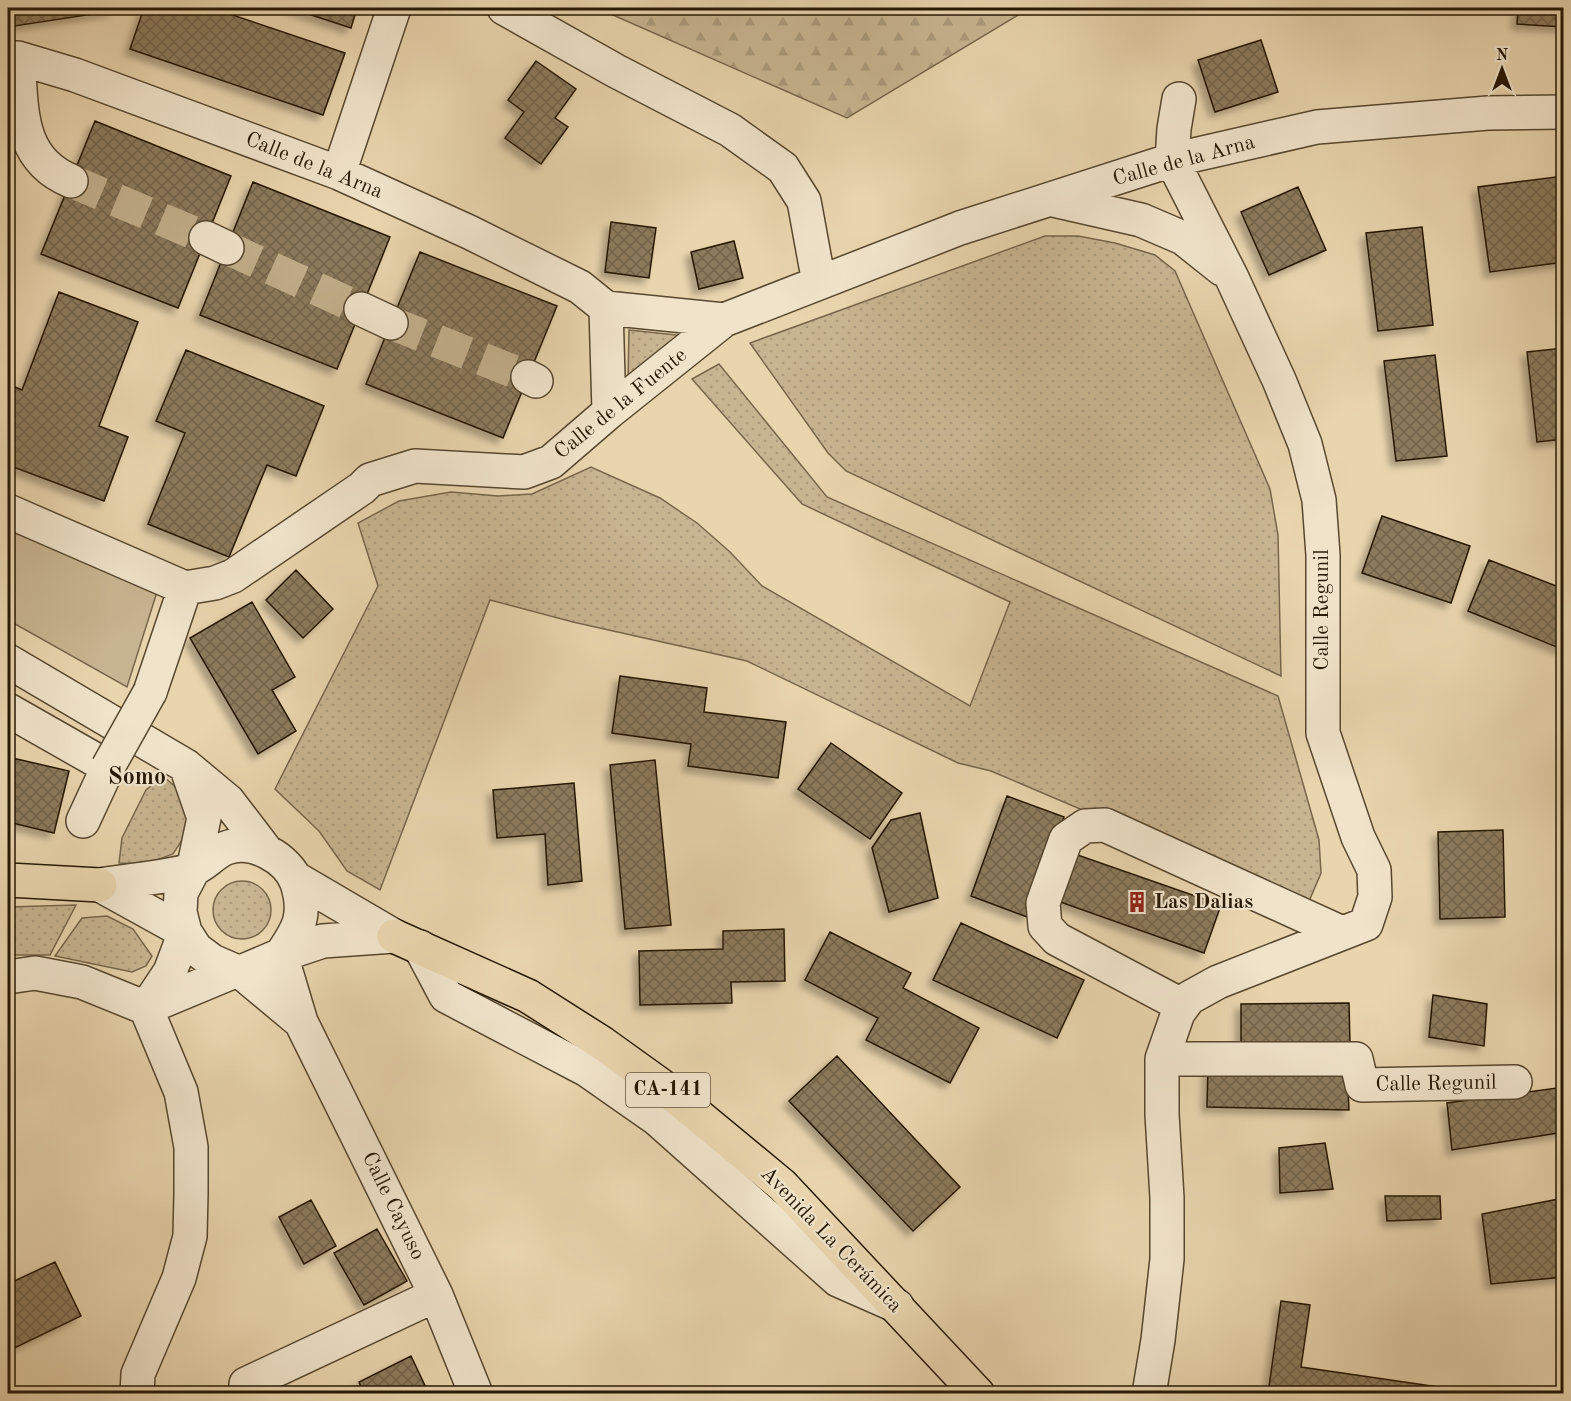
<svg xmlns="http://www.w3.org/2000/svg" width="1571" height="1401" viewBox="0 0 1571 1401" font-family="'Old Standard TT',serif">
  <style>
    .grass { fill: url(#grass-dots); stroke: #77664a; stroke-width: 1.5 }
    .forest { fill: url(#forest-firs); stroke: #77664a; stroke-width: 1.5 }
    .garden { fill: #c7b490; stroke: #77664a; stroke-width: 1.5 }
    .building { fill: url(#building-cross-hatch); stroke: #271804; stroke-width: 1.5; filter: url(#shadow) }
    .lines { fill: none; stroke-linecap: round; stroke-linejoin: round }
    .minor-tunnel { stroke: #c1ae8b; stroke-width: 33; stroke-dasharray: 33 16; stroke-linecap: butt }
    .minor-casing { stroke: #57472e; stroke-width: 36 }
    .major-casing { stroke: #271804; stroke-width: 36 }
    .minor { stroke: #f0e3ca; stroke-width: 33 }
    .major { stroke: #e8d4ad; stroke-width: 33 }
    .minor-bridge-casing { stroke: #57472e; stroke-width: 36; stroke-linecap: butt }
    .minor-bridge { stroke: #f0e3ca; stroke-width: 33 }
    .labels { text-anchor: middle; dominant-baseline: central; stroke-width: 4.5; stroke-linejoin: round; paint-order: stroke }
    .shield { fill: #f0e3ca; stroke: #63553f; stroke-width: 1.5 }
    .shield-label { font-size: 20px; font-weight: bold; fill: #271804 }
    .street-label { font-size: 21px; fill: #271804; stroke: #f0e3ca }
    .poi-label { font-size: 21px; font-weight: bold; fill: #271804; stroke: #f0e3ca; text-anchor: start }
    .quarter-label { font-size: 24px; font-weight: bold; fill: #271804; stroke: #f0e3ca }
  </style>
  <defs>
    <pattern id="grass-dots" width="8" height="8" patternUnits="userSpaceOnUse" patternTransform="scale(1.5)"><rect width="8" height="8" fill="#c7b490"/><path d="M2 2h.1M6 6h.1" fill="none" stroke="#ab9a7b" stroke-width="1.8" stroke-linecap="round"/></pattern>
    <pattern id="forest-firs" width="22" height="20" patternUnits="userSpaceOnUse" patternTransform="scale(1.5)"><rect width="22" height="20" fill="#c7b490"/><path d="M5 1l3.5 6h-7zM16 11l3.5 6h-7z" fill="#ab9a7b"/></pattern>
    <pattern id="building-cross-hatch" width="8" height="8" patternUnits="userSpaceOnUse" patternTransform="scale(1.5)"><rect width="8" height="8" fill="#8b7a5c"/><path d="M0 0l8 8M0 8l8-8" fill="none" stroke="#72634a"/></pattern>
    <filter id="shadow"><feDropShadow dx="-5.5" dy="5.5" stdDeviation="3" flood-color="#0004"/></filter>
  </defs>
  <rect width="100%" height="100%" fill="#e8d4ad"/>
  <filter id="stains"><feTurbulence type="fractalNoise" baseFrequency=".00333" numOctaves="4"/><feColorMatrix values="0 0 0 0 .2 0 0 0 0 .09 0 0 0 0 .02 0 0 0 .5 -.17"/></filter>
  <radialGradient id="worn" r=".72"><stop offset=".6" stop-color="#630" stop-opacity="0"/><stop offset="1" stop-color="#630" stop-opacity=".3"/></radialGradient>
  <path class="grass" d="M1045,236H1078L1115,243L1155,255L1175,271L1270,489L1278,535L1281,676L846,471L828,453L750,343Z
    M629,330L686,336L628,381Z
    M719,364L827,497L1278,696L1319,840L1321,873L1307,906L991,771L958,763L747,661L573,622L490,600L380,890L347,871L319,831L275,789L378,586L358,523L399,501L451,492L498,496L532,494L591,467L660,498L697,523L730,552L762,586L970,706L1010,602L802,504L692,379Z
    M163,776L179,790L190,812L184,837L173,854L146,864L119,863L122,838L146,790Z
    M213 910a29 29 0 1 1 58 0a29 29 0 1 1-58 0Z
    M76,905L50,955H8V907Z
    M107,916L133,929L152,956L146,966L132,972L55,956L82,918Z"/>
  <path class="forest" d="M597,8H1030L847,118Z"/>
  <path class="garden" d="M8,530L157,592L127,687L8,620Z"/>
  <path class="building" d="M8,8H112L113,11L8,27Z
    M144,8H212L345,53L323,115L130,49Z
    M290,8H357L351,28Z
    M1518,8H1564V27L1517,24Z
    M1261,40L1278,92L1215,112L1198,60Z
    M536,61L576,89L555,118L568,127L541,164L505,138L524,112L508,100Z
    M95,121L231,176L178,308L41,254Z
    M1564,176V262L1490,272L1478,187Z
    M253,182L390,237L337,369L200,315Z
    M1298,187L1326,250L1269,275L1241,212Z
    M611,222L656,228L649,278L605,272Z
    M1422,227L1433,325L1378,331L1366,233Z
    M734,241L743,278L699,289L691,252Z
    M420,252L557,306L503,438L366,384Z
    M59,292L138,322L99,426L128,437L104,501L8,465V384L22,390Z
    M1564,348V439L1537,442L1527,352Z
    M186,350L324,406L296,476L267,465L229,557L148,524L185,433L156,421Z
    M1435,355L1447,456L1396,461L1384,361Z
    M1382,516L1470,546L1451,603L1362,573Z
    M1489,560L1564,589V650L1468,611Z
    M296,570L333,609L303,638L266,600Z
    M252,602L295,677L272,690L296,731L258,754L190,638Z
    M620,676L707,688L704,712L786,722L778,778L688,766L691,744L612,733Z
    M831,743L902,793L870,839L798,789Z
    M8,757L69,771L54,833L8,822Z
    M655,760L671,925L625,929L610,765Z
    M574,783L582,881L548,885L545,834L497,838L493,790Z
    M1007,796L1064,817L1027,917L971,896Z
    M920,813L938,898L889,912L872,848L891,820Z
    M1503,830L1505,917L1440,919L1438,832Z
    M1069,852L1221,905L1204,953L1052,899Z
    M961,923L1084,980L1057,1038L933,980Z
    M784,929L785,981L731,982L732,1003L640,1005L639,951L723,949V931Z
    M830,932L911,973L903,988L979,1028L950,1083L866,1040L878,1018L805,980Z
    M1433,995L1487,1004L1484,1046L1429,1037Z
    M1349,1003L1350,1045L1241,1046V1004Z
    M837,1056L960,1187L913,1231L789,1101Z
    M1208,1066L1347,1068L1349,1110L1207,1107Z
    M1564,1087V1132L1452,1150L1447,1103Z
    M1325,1143L1333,1189L1280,1193L1279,1148Z
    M1385,1196H1440L1441,1219L1387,1221Z
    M1564,1198V1277L1491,1284L1482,1214Z
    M311,1200L336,1246L304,1264L279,1217Z
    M377,1229L407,1281L364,1305L334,1253Z
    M55,1262L81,1316L8,1351V1284Z
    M1281,1301L1310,1305L1301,1367L1487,1394H1268Z
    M411,1356L429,1394H364L359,1382Z"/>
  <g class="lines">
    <path class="minor-tunnel" d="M71,181L206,238
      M227,248L361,309
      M391,323L528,377"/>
    <defs>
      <path id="minor" d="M504,8L616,71L730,130L783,168L804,201L819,283
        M18,58C22,107 17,159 71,181
        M8,59L18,58L75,75L339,173L469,232L580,287L606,308L724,320L960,228L1172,160L1317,127L1488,113L1564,112
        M339,173L394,8
        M1053,200L1141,220L1183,238L1222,269
        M206,238L227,248
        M606,308L609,412
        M361,309L391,323
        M528,377L536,381
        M8,511L185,588L215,583L233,576L362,488L370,480L415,466L524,472L551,462L609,412L724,320
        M8,661L186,766L228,801L267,852
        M150,692L185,588
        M8,710L108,767L83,821
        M186,766L204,818L193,870L181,893L180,912L185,932L196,949L212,961L235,971L241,972L281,955L323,941L394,936
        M295,878L394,936
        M100,885C128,880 165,878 191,870C204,866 213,853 226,848C252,838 288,858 297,883C307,915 299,929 281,955
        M100,885L185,932
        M420,947L446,996L587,1070L657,1119L838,1280L897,1306
        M281,955L301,1022L436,1295L476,1394
        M241,972L301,1022
        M8,977L35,973L82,982L146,1008
        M1183,1006L1057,939L1045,926L1043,903L1066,839L1085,826L1105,825L1342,933
        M146,1008L235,971
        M146,1008L170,972L185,932
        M1162,1059H1356L1362,1085L1515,1082
        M246,1384L436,1295
        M137,1394L138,1374L179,1278L190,1236L191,1193V1147L181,1092L146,1008
        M1149,1394L1158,1340L1167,1259V1198L1162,1114V1059L1178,1013L1189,998L1218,982L1366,924L1375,897L1374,870L1358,837L1323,733V555L1319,500L1305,444L1279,380L1232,278L1172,160L1174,129L1179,99"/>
      <path id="major" d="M8,880L100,885
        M394,936L528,996L602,1043L666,1089L782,1185L978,1394"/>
    </defs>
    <use href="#minor" class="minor-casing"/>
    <use href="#major" class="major-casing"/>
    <use href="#minor" class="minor"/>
    <use href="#major" class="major"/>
    <defs>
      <path id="minor-bridge" d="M108,767L150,692"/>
    </defs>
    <use href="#minor-bridge" class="minor-bridge-casing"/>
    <use href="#minor-bridge" class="minor-bridge"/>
  </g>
  <defs>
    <symbol id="building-bare" viewBox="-9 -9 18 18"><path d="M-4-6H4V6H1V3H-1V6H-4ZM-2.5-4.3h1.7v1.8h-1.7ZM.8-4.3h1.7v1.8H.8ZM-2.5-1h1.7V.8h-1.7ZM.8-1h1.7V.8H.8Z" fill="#8f2418" stroke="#f0e3ca" stroke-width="2.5" paint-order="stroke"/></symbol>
  </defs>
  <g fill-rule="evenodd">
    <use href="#building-bare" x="1122" y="887" width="30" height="30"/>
  </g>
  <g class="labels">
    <rect class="shield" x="626" y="1073" width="84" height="34" rx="4.5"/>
    <g class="shield-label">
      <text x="668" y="1090">CA-141</text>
    </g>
    <g class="street-label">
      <text transform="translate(1184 161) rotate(-15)">Calle de la Arna</text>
      <text transform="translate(314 166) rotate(22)">Calle de la Arna</text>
      <text transform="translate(621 404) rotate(-39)">Calle de la Fuente</text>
      <text transform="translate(1322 610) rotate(-90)">Calle Regunil</text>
      <text transform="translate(1436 1084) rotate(-1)">Calle Regunil</text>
      <text transform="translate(393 1206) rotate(64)">Calle Cayuso</text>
      <text transform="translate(831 1240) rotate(46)">Avenida La Cerámica</text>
    </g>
    <g class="poi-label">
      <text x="1154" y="902">Las Dalias</text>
    </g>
    <g class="quarter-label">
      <text x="137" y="778">Somo</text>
    </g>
  </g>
  <rect width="1571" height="1401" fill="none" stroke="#e8d4ad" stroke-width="30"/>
  <rect x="9" y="9" width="1553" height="1383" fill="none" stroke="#271804" stroke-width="3"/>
  <rect x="15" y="15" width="1541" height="1371" fill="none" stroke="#271804" stroke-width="1.5"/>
  <g transform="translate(1502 69)" stroke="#f0e3ca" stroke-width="4.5" paint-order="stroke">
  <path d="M0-4.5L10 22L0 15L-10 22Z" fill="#271804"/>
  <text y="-9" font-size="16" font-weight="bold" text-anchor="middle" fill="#271804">N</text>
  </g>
  <rect width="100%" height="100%" filter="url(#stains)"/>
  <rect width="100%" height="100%" fill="url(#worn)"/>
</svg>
